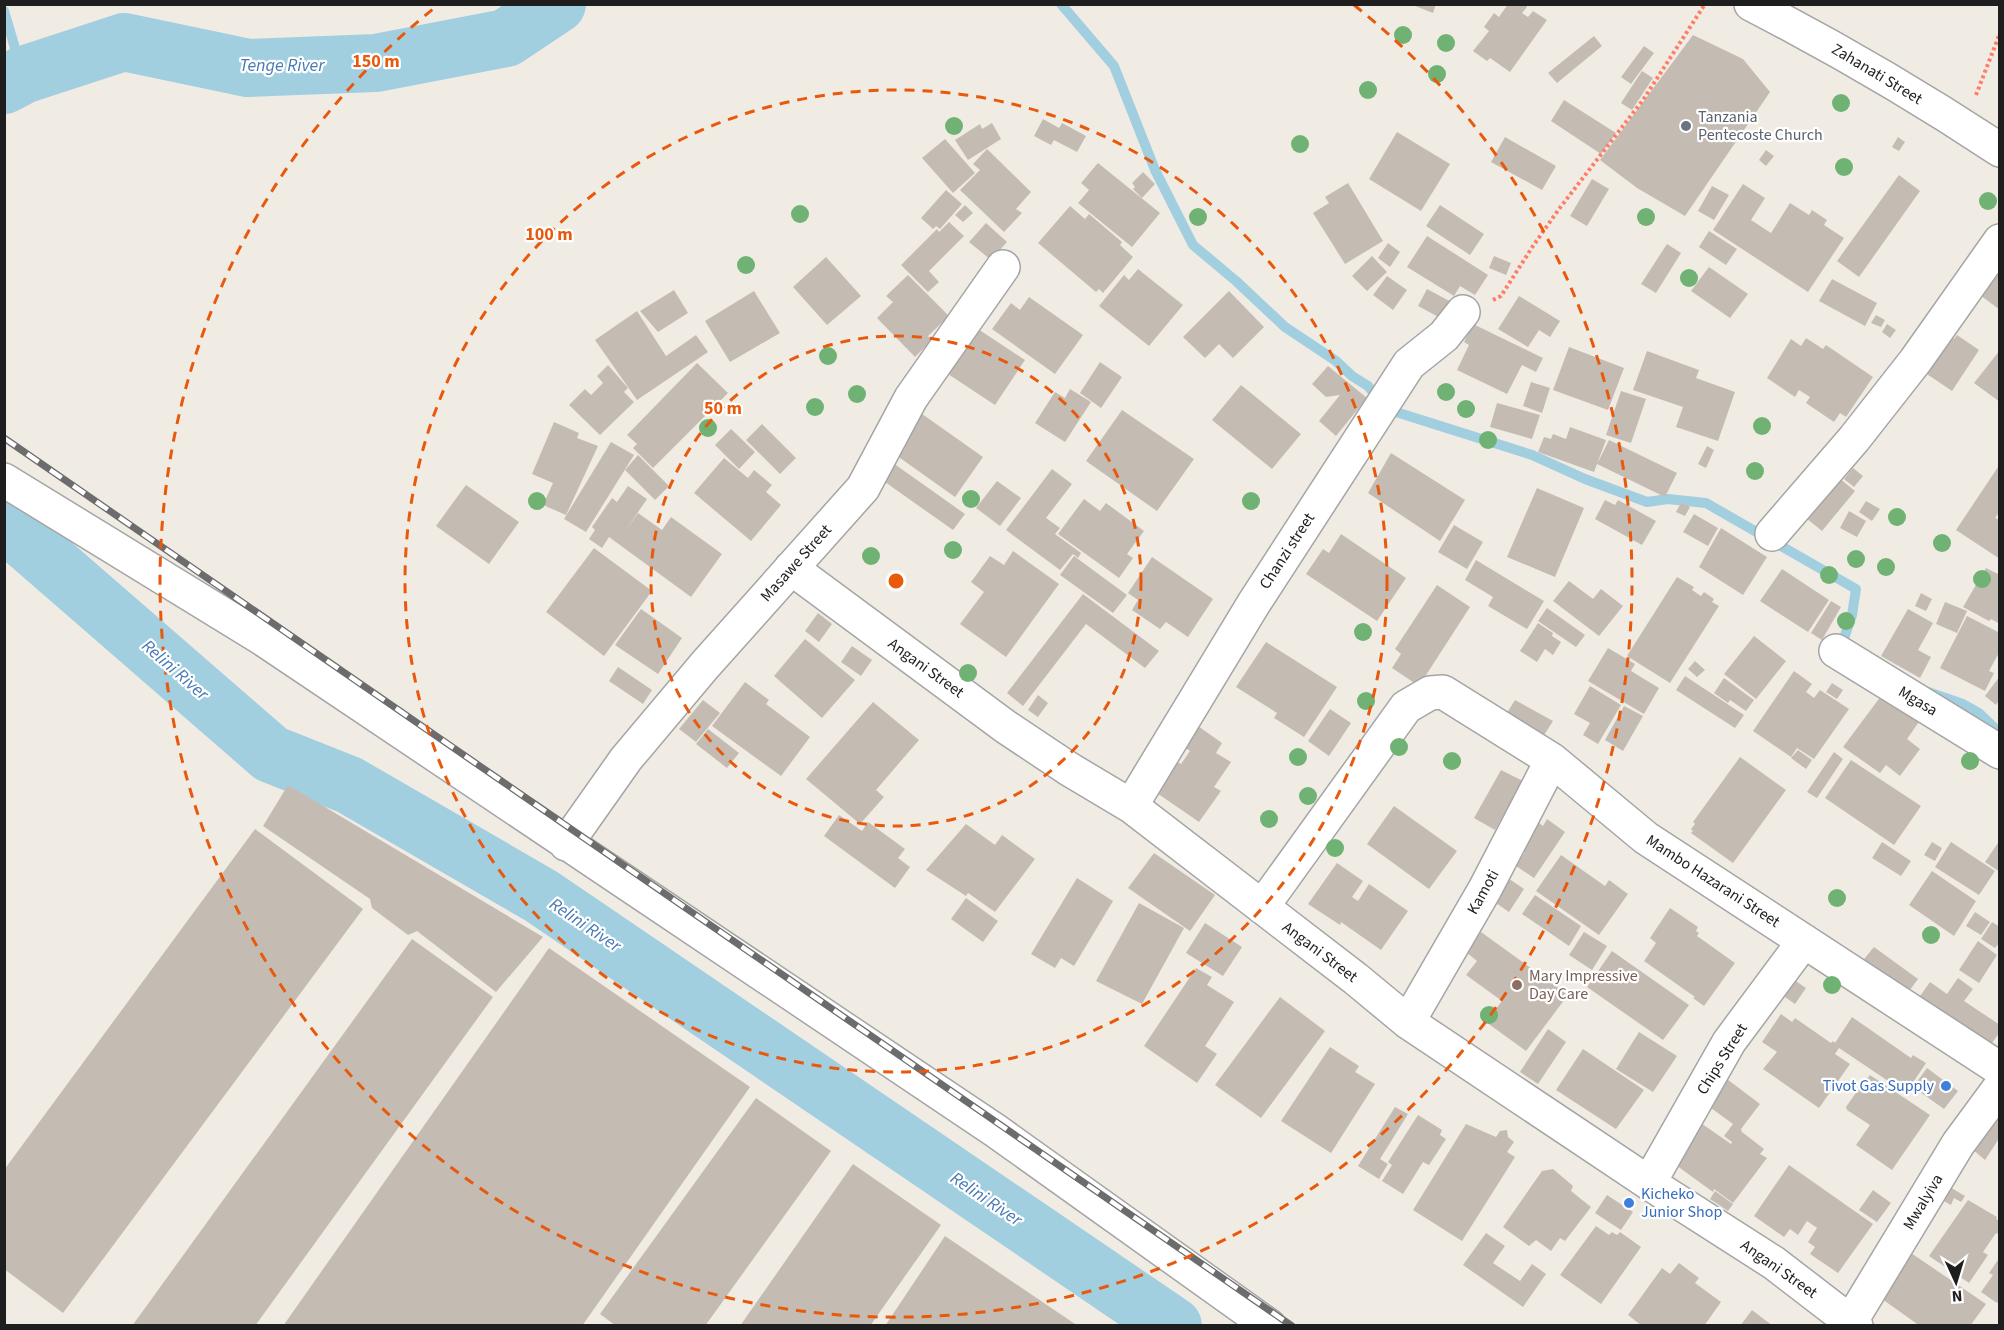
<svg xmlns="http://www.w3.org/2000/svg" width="2004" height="1330" viewBox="0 0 2004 1330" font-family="'Source Sans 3',sans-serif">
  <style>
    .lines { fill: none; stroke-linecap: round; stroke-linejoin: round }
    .stream { stroke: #a2cfe0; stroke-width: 10 }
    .river { stroke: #a2cfe0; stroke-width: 58 }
    .building { fill: #c4bcb3 }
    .street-casing { stroke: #a5a5a5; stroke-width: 36 }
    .path { stroke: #ff7c66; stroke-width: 4; stroke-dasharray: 3 3; stroke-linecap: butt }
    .street { stroke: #fff; stroke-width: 33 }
    .rail-casing { stroke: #6c6c6c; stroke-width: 7 }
    .rail { stroke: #fff; stroke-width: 4.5; stroke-dasharray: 14; stroke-linecap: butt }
    .tree { fill: #6fb273 }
    .ring { fill: none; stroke: #e8590c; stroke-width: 3; stroke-dasharray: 10 8 }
    .worship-dot { fill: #6b7280; stroke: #fff; stroke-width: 2 }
    .education-dot { fill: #8d6e63; stroke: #fff; stroke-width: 2 }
    .shop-dot { fill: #3f7fe0; stroke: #fff; stroke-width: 2 }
    .labels { text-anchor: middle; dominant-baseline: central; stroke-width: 4.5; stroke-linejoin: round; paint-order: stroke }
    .street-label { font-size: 16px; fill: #1e1e1e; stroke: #fff }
    .worship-label { font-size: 16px; fill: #5b616d; stroke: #fff; text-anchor: start }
    .education-label { font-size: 16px; fill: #785e54; stroke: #fff; text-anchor: start }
    .shop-label { font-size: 16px; fill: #366cbe; stroke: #fff; text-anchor: end }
    .water-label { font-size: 18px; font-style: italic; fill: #4678b3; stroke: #fff }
    .centre { fill: #e8590c; stroke: #fff; stroke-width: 3 }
    .ring-label { font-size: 18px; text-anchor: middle; font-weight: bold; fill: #e8590c; stroke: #fff; stroke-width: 4.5; stroke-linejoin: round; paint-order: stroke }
  </style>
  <rect width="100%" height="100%" fill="#f0ece4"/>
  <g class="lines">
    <path class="stream" d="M1061,4L1114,66L1155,170L1193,245L1236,281L1285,327L1336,361L1352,376L1368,386L1383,404L1396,412L1532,455L1585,479L1647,502L1668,499L1706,503L1856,589L1852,615L1843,641L1850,646
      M4,11L23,75
      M1928,692L1963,704L1979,713L2000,733"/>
    <path class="river" d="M4,85L23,75L124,42L248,68L376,63L506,38L557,4
      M4,522L271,754L349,785L541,896L1173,1326"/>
  </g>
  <path class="building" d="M1410,4H1436L1433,13Z
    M1508,4H1525L1527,7L1522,13L1528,17L1533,11L1547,20L1510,72L1490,58L1487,61L1473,51L1489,31L1484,27L1494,13L1499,17Z
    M1693,35L1743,59L1770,92L1685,216L1637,188L1600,160Z
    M1594,36L1602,46L1557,83L1548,73Z
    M1644,46L1654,53L1631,84L1621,77Z
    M1642,71L1653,78L1632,110L1621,103Z
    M1564,100L1616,133L1601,154L1551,121Z
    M1043,119L1059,128L1062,123L1086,136L1077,152L1054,140L1051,145L1034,136Z
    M992,123L1001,139L968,160L955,140L980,124L982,129Z
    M1397,132L1450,164L1421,211L1369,179Z
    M1505,137L1556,166L1542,190L1491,162Z
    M1898,137L1905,142L1899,151L1892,147Z
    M945,139L975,173L953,193L922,158Z
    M987,149L1031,192L1016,209L1022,213L1004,232L960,190L980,170L973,164Z
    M1766,150L1774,156L1766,166L1759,160Z
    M1098,163L1160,213L1132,247L1078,203L1089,190L1081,183Z
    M1143,172L1155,184L1142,198L1133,189L1135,187L1132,183Z
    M1899,175L1920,191L1859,277L1837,261Z
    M1592,179L1609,189L1587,226L1570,216Z
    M1348,183L1383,241L1345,264L1313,213L1329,203L1325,197Z
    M1743,184L1765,198L1751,220L1771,233L1790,203L1809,215L1812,210L1827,220L1824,225L1844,238L1808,292L1713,230Z
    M1712,186L1729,195L1714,220L1698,211Z
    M946,190L962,204L940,229L936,226L933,229L921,218Z
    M965,205L973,213L963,222L955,215Z
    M1440,205L1484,234L1470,255L1426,226Z
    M1070,206L1085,219L1089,214L1122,242L1120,245L1133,257L1103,293L1099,289L1096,292L1038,243Z
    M949,222L964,236L929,271L939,282L928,292L901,265L937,229L939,232Z
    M986,223L1007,242L991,260L969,242Z
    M1709,231L1737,249L1726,265L1699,247Z
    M1427,236L1488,275L1475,295L1460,286L1454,296L1407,267Z
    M1388,243L1400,252L1390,267L1378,258Z
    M1667,244L1681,253L1656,293L1641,284Z
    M2000,255V310L1972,289Z
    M1372,256L1387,272L1367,291L1352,276Z
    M1494,256L1511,263L1506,275L1489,268Z
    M826,257L861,296L827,325L793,287Z
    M1709,267L1748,294L1730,318L1691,291Z
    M1138,269L1183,305L1149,346L1099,306L1124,275L1129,280Z
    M908,275L949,316L928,336L932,340L915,357L877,318L893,302L886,296Z
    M1387,276L1407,290L1393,310L1373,295Z
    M1832,279L1877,303L1865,326L1819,301Z
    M1427,289L1457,305L1448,322L1418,306Z
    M674,290L688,313L658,332L640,311Z
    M754,291L780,333L730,362L705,321Z
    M1229,291L1264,327L1233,358L1219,344L1205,358L1183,337Z
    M1519,296L1560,321L1550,337L1539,330L1528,347L1498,329Z
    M1029,297L1083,335L1055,374L992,329L1011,303L1020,310Z
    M637,311L666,356L696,335L708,352L637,400L595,340Z
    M1876,315L1885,320L1881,327L1871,323Z
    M1473,324L1543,358L1536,372L1522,365L1507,394L1457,370L1469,345L1464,342Z
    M1887,324L1896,330L1890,338L1882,332Z
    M978,329L1025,360L995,405L948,374Z
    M1939,330L1954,339L1957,335L1979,350L1952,391L1915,366Z
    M1806,338L1823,349L1826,345L1873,377L1846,417L1840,413L1834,422L1806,403L1810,397L1799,390L1795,397L1767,378L1791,339L1801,346Z
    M1569,347L1624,368L1608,410L1553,390Z
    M2000,350V402L1974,383Z
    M1647,351L1699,370L1696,378L1735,392L1718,441L1676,427L1683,407L1633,390Z
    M1100,362L1122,377L1101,408L1080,393Z
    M697,363L728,393L653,468L633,448L637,444L627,435Z
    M608,365L628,388L624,392L634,402L600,435L569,405L585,389L591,395L603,383L597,376Z
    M1328,366L1367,398L1336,436L1319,421L1340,395L1326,397L1312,384Z
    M1531,382L1550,388L1542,413L1523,406Z
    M1241,385L1301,434L1272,469L1212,420Z
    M1070,389L1091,402L1065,442L1035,423L1055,392L1065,398Z
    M1621,391L1646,399L1631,443L1606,435Z
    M1497,403L1540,415L1532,439L1490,427Z
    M915,409L983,457L955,497L893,453Z
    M1122,410L1194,459L1157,511L1086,461Z
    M554,422L579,433L577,438L598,446L566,515L543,505L553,483L532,474Z
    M762,424L796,458L780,474L746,440Z
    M1570,427L1606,440L1594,472L1538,452L1544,437L1551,439L1553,434L1566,439Z
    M731,429L755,452L739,469L715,445Z
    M1609,440L1677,473L1665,497L1597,464Z
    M611,442L634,455L586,532L564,519Z
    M1707,446L1714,450L1706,468L1698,464Z
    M1391,453L1465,500L1440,541L1368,493Z
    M638,455L669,486L655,500L625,470Z
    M724,458L748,478L754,470L772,485L766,492L781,505L751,541L694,493Z
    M886,458L965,514L953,530L875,475Z
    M2000,464V511L1995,518L2000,520V559L1956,530Z
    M1853,468L1863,476L1854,487L1844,479Z
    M1052,469L1072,484L1046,518L1060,528L1055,534L1081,553L1078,558L1073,554L1060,570L1006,530Z
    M1839,478L1855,491L1822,531L1806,518Z
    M997,481L1021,498L1000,526L976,508Z
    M466,485L519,522L489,564L436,526Z
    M628,486L647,499L623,534L638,513L662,530L671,517L722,554L691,597L609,537L602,548L589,539L595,530L592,527L612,498L617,502Z
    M1537,488L1584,508L1555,577L1507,557Z
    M1084,499L1100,511L1106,503L1144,531L1127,554L1133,558L1119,578L1058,534Z
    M1605,500L1615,505L1618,500L1656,521L1642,545L1595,519Z
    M1866,501L1880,509L1872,521L1859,512Z
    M1681,503L1690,507L1685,516L1676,512Z
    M1849,511L1866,521L1857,537L1840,528Z
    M1694,514L1718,528L1708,546L1683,532Z
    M1454,525L1483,542L1467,569L1438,552Z
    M1721,528L1767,557L1743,595L1699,567Z
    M1341,534L1406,578L1377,621L1306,574L1323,549L1329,553Z
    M594,548L652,591L604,656L546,612Z
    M1013,551L1059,584L1006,657L960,624L984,592L971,582L990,556L1004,565Z
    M1074,556L1127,595L1113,613L1060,575Z
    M1152,557L1213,599L1188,637L1166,622L1160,629L1132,610L1138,600L1128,593Z
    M1476,560L1544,601L1527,629L1488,606L1493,597L1465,580Z
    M1986,568L2000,575V624L1991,619L1989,621L1963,607Z
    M1782,569L1829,600L1808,632L1760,601Z
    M1677,577L1694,587L1692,590L1701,596L1704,592L1714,599L1712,602L1719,606L1670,683L1627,656Z
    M1569,581L1593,599L1601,589L1623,606L1599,636L1553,601Z
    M1437,585L1470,607L1419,686L1392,668L1401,654L1395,649Z
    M1921,593L1932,599L1926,611L1915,606Z
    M1083,594L1159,651L1145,668L1086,624L1023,706L1007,693Z
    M1831,601L1841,607L1822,640L1811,633Z
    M1945,602L1967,611L1957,633L1936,624Z
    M1547,608L1585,635L1576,647L1538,621Z
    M641,609L682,638L658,674L615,645Z
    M1908,609L1933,623L1918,650L1931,657L1920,678L1881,656Z
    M818,613L832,624L819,642L805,631Z
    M1967,616L2000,633V651L1989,671L1994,673L1985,691L1940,668Z
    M1538,623L1553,633L1552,636L1561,642L1553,655L1545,649L1537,662L1520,651Z
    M1754,636L1786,661L1756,699L1724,674Z
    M805,639L855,680L822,718L774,676Z
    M1266,642L1337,687L1304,737L1274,718L1277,713L1236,687Z
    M852,646L872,660L861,676L841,662Z
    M1608,648L1635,664L1631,671L1659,688L1644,714L1588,681Z
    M1695,661L1705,670L1697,677L1688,669Z
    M618,667L652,690L643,704L609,681Z
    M1794,671L1812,684L1806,692L1814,698L1820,690L1849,709L1814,759L1797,748L1791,757L1753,731Z
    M1685,676L1744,715L1735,728L1676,690Z
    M2000,676V699L1996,705L1985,696Z
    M1724,678L1754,700L1746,711L1730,700L1728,703L1714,693Z
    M745,682L769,700L766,704L810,737L781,776L712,726Z
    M1832,683L1843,690L1837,699L1826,692Z
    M1590,686L1621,705L1598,744L1583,735L1590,723L1574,714Z
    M1884,692L1921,719L1907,739L1920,749L1900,776L1886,765L1880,773L1843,747Z
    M1038,695L1048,703L1038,717L1028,710Z
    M703,700L720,713L696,742L679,729Z
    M1515,700L1553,721L1543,737L1505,716Z
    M873,702L919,740L876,790L884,797L860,824L806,779Z
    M1624,706L1643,716L1623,751L1605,740Z
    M1330,709L1351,723L1329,756L1308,741Z
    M1198,726L1222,743L1216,753L1231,762L1214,787L1221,791L1199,822L1154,791L1174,760L1181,764L1190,751L1184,747Z
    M708,729L739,753L727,768L696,744Z
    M1798,750L1812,760L1806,769L1791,758Z
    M1834,752L1843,759L1817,798L1807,792Z
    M1740,757L1786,790L1733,863L1691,833L1693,831L1691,829L1695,824L1693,822Z
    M1851,760L1921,806L1894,845L1825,798Z
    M1501,770L1523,781L1495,830L1474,818Z
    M288,785L543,937L496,992L417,931L408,935L372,908L370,899L263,826Z
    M1394,806L1457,851L1429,889L1367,844Z
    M839,815L862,831L868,822L905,849L898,858L910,867L895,888L824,836Z
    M1547,819L1565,832L1534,878L1516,866L1525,852L1520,849L1538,822L1543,826Z
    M966,824L995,845L1002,835L1035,859L995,912L968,893L966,896L926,870Z
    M255,829L363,909L63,1313L4,1269V1170Z
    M2000,840V872L1985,862Z
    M1882,842L1911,861L1901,876L1872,858Z
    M1932,842L1942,848L1935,861L1924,855Z
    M1951,842L1995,871L1979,895L1935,867Z
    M1154,853L1215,895L1190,931L1128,888Z
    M1561,855L1605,886L1609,880L1628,894L1599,935L1536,891Z
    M1337,863L1363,881L1352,897L1358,901L1369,884L1408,911L1381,950L1341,922L1340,925L1308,904Z
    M1932,871L1976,901L1954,936L1909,905Z
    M1505,876L1524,889L1509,912L1490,899Z
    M1077,878L1113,901L1074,966L1061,958L1055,968L1031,954Z
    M1535,895L1581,926L1569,946L1522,914Z
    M966,898L998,921L983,942L951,919Z
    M1139,903L1184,928L1142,1004L1096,981Z
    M1670,908L1698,927L1696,931L1699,933L1697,936L1735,963L1704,1006L1693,998L1695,997L1644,961L1656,943L1650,938Z
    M1975,912L1990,922L1981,935L1966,926Z
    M1992,922L2000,927V942L1995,948L1981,939Z
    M1205,923L1242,947L1223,976L1186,953Z
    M1481,932L1568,995L1526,1051L1486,1022L1502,1001L1466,975L1477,961L1466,952Z
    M1584,932L1607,946L1592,970L1569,955Z
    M412,939L493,997L255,1326H132Z
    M1978,941L1997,955L1979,983L1959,970Z
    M1874,947L1918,979L1904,998L1860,964Z
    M549,948L750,1087L582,1326H283Z
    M1612,951L1689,1005L1663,1040L1587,987Z
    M1196,968L1212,977L1207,985L1234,1002L1205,1046L1217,1054L1197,1083L1144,1046Z
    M1787,975L1806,988L1795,1004L1776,991Z
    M1958,978L1973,989L1964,1001L2000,1025V1032L1989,1047L1913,1006L1930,982L1947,994Z
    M1280,997L1325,1031L1261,1118L1215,1085Z
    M1781,1014L1792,1022L1795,1018L1831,1043L1833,1041L1835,1043L1852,1017L1911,1058L1913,1055L1926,1063L1906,1093L1839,1048L1835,1054L1850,1064L1819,1108L1763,1069L1777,1052L1762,1042Z
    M1548,1029L1566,1042L1538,1084L1520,1072Z
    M1639,1032L1677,1056L1653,1092L1616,1069Z
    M1330,1047L1359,1066L1355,1072L1375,1084L1331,1153L1281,1121Z
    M1583,1049L1644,1090L1616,1129L1556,1090Z
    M1927,1068L1958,1091L1944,1109L1913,1087Z
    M1719,1073L1760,1104L1741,1129L1742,1132L1764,1149L1760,1154L1767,1158L1733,1203L1714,1189L1713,1192L1669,1160L1698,1121L1731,1144L1732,1142L1724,1136L1733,1124L1700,1100Z
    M1870,1075L1930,1115L1892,1170L1856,1145L1870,1125L1847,1110L1846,1107L1867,1077L1868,1078Z
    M756,1098L831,1151L705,1326H616L600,1314Z
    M1395,1107L1408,1114L1380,1159L1388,1164L1379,1179L1358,1166Z
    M1418,1115L1442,1130L1440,1135L1446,1139L1429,1165L1423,1162L1403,1194L1382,1181L1392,1165L1388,1162Z
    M1992,1116L2000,1121V1137L1985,1160L1972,1149Z
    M1466,1124L1496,1137L1500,1131L1507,1130L1508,1137L1514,1142L1507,1152L1515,1157L1462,1241L1413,1210Z
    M853,1164L941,1225L870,1326H740Z
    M1789,1165L1873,1224L1838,1273L1810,1254L1815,1247L1808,1242L1817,1228L1807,1221L1798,1235L1790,1229L1784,1237L1754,1216Z
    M1553,1169L1573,1186L1571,1191L1591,1207L1565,1241L1560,1238L1551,1251L1536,1240L1529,1246L1503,1227L1542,1171Z
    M1948,1186L1965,1196L1961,1202L1954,1198L1951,1205L1940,1199Z
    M1873,1190L1891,1203L1877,1222L1859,1210Z
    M1715,1191L1733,1204L1728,1211L1710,1199Z
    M1607,1195L1633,1212L1621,1230L1595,1213Z
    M1968,1200L1997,1217L1996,1219L2000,1221V1230L1997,1234L1996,1233L1983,1252L1988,1255L1969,1283L1929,1256Z
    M1596,1226L1609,1235L1612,1232L1617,1235L1620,1232L1641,1247L1601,1304L1560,1275Z
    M1486,1233L1505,1246L1493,1263L1520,1281L1532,1264L1546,1274L1523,1307L1463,1265Z
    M945,1236L1078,1326H885Z
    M1911,1253L1986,1304L1970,1326H1920L1882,1299Z
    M2000,1257V1298L1997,1303L1981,1292L1993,1275L1989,1273Z
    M1679,1263L1699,1278L1695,1283L1721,1302L1704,1326H1642L1628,1315L1662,1268L1670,1274Z
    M1752,1310L1773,1326H1740Z"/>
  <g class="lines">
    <defs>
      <path id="street" d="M1751,4C1836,48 1920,97 2000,150
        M4,480L263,639L996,1131L1269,1326
        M1772,534L1854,439L1916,360L2000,241
        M791,568L1006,727L1069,769L1131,806L1356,979L1408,1022L1649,1183L1774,1263L1856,1326
        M1836,651L2000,752
        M1131,806L1254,603L1409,364L1444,336L1463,312
        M566,844L626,759L705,665L863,488L911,398L1003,267
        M1262,907L1406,707L1430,693L1443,692L1552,760L1646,838L2000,1069
        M1408,1022L1485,889L1552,760
        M1649,1183L1729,1042L1804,941
        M1851,1321L1958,1144L2000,1087"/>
    </defs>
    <use href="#street" class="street-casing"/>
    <path class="path" d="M1976,95L2000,33
      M1493,300L1501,296L1533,246L1559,209L1643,100L1705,4"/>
    <use href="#street" class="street"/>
    <defs>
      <path id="rail" d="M4,438L1292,1326"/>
    </defs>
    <use href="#rail" class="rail-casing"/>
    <use href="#rail" class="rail"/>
  </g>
  <g class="tree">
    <circle cx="1403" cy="35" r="9"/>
    <circle cx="1446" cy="43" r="9"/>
    <circle cx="1437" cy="74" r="9"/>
    <circle cx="1368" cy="90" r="9"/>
    <circle cx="1841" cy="103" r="9"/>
    <circle cx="954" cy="126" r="9"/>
    <circle cx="1300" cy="144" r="9"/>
    <circle cx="1844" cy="167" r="9"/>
    <circle cx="1988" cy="201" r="9"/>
    <circle cx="800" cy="214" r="9"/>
    <circle cx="1198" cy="217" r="9"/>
    <circle cx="1646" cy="217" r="9"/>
    <circle cx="746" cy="265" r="9"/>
    <circle cx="1689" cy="278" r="9"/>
    <circle cx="828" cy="356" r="9"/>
    <circle cx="1446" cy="392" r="9"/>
    <circle cx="857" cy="394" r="9"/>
    <circle cx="815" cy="407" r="9"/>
    <circle cx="1466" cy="409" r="9"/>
    <circle cx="1762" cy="426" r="9"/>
    <circle cx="708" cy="428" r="9"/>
    <circle cx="1488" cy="440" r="9"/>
    <circle cx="1755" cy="471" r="9"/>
    <circle cx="971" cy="499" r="9"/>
    <circle cx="537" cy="501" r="9"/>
    <circle cx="1251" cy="501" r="9"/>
    <circle cx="1897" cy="517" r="9"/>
    <circle cx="1942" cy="543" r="9"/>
    <circle cx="953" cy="550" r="9"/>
    <circle cx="871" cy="556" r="9"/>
    <circle cx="1856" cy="559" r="9"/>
    <circle cx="1886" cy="567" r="9"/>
    <circle cx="1829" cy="575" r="9"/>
    <circle cx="1982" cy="579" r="9"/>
    <circle cx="1846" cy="621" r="9"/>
    <circle cx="1363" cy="632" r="9"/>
    <circle cx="968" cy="673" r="9"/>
    <circle cx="1366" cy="701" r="9"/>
    <circle cx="1399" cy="747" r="9"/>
    <circle cx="1298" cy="757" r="9"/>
    <circle cx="1452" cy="761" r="9"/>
    <circle cx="1970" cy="761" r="9"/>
    <circle cx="1308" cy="796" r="9"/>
    <circle cx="1269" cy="819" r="9"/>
    <circle cx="1335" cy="848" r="9"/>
    <circle cx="1837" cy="898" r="9"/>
    <circle cx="1931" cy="935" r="9"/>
    <circle cx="1832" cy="985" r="9"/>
    <circle cx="1489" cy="1015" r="9"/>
  </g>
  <g class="ring">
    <circle cx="896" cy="581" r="245"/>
    <circle cx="896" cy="581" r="491"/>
    <path d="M1354 5A736 736 0 1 1 438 5"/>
  </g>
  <circle class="worship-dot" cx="1686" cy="126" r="6"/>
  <circle class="education-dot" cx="1517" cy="985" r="6"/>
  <g class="shop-dot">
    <circle cx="1946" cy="1086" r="6"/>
    <circle cx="1629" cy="1203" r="6"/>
  </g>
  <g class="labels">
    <g class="street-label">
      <text transform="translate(1877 74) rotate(31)">Zahanati Street</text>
      <text transform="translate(1287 551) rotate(-57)">Chanzi street</text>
      <text transform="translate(796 563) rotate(-48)">Masawe Street</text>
      <text transform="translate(926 668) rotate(36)">Angani Street</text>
      <text transform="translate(1918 701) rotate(31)">Mgasa</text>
      <text transform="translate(1713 881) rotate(33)">Mambo Hazarani Street</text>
      <text transform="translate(1483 892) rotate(-61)">Kamoti</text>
      <text transform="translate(1320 952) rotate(37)">Angani Street</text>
      <text transform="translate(1722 1059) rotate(-58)">Chips Street</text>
      <text transform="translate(1923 1202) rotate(-59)">Mwalyiva</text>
      <text transform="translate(1779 1269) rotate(35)">Angani Street</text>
    </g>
    <g class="worship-label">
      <text x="1698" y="117">Tanzania<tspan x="1698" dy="18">Pentecoste Church</tspan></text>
    </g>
    <g class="education-label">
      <text x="1529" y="976">Mary Impressive<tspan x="1529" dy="18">Day Care</tspan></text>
    </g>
    <g class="shop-label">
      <text x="1934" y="1086">Tivot Gas Supply</text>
      <text x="1641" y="1194" text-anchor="start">Kicheko<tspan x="1641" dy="18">Junior Shop</tspan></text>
    </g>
    <g class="water-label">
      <text x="282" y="65">Tenge River</text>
      <text transform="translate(175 670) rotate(41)">Relini River</text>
      <text transform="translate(585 925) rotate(34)">Relini River</text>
      <text transform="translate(986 1199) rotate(34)">Relini River</text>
    </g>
  </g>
  <circle cx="896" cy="581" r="9" class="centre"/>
  <g class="ring-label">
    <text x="376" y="67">150 m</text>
    <text x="549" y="240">100 m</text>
    <text x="723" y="414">50 m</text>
  </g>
  <rect width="2004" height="1330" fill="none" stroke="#1e1e1e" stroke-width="12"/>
  <g transform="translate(1956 1282) rotate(176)" stroke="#ffffff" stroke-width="4.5" paint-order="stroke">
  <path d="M0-4.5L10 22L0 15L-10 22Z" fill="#1e1e1e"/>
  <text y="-9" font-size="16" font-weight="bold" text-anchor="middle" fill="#1e1e1e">N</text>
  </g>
</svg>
